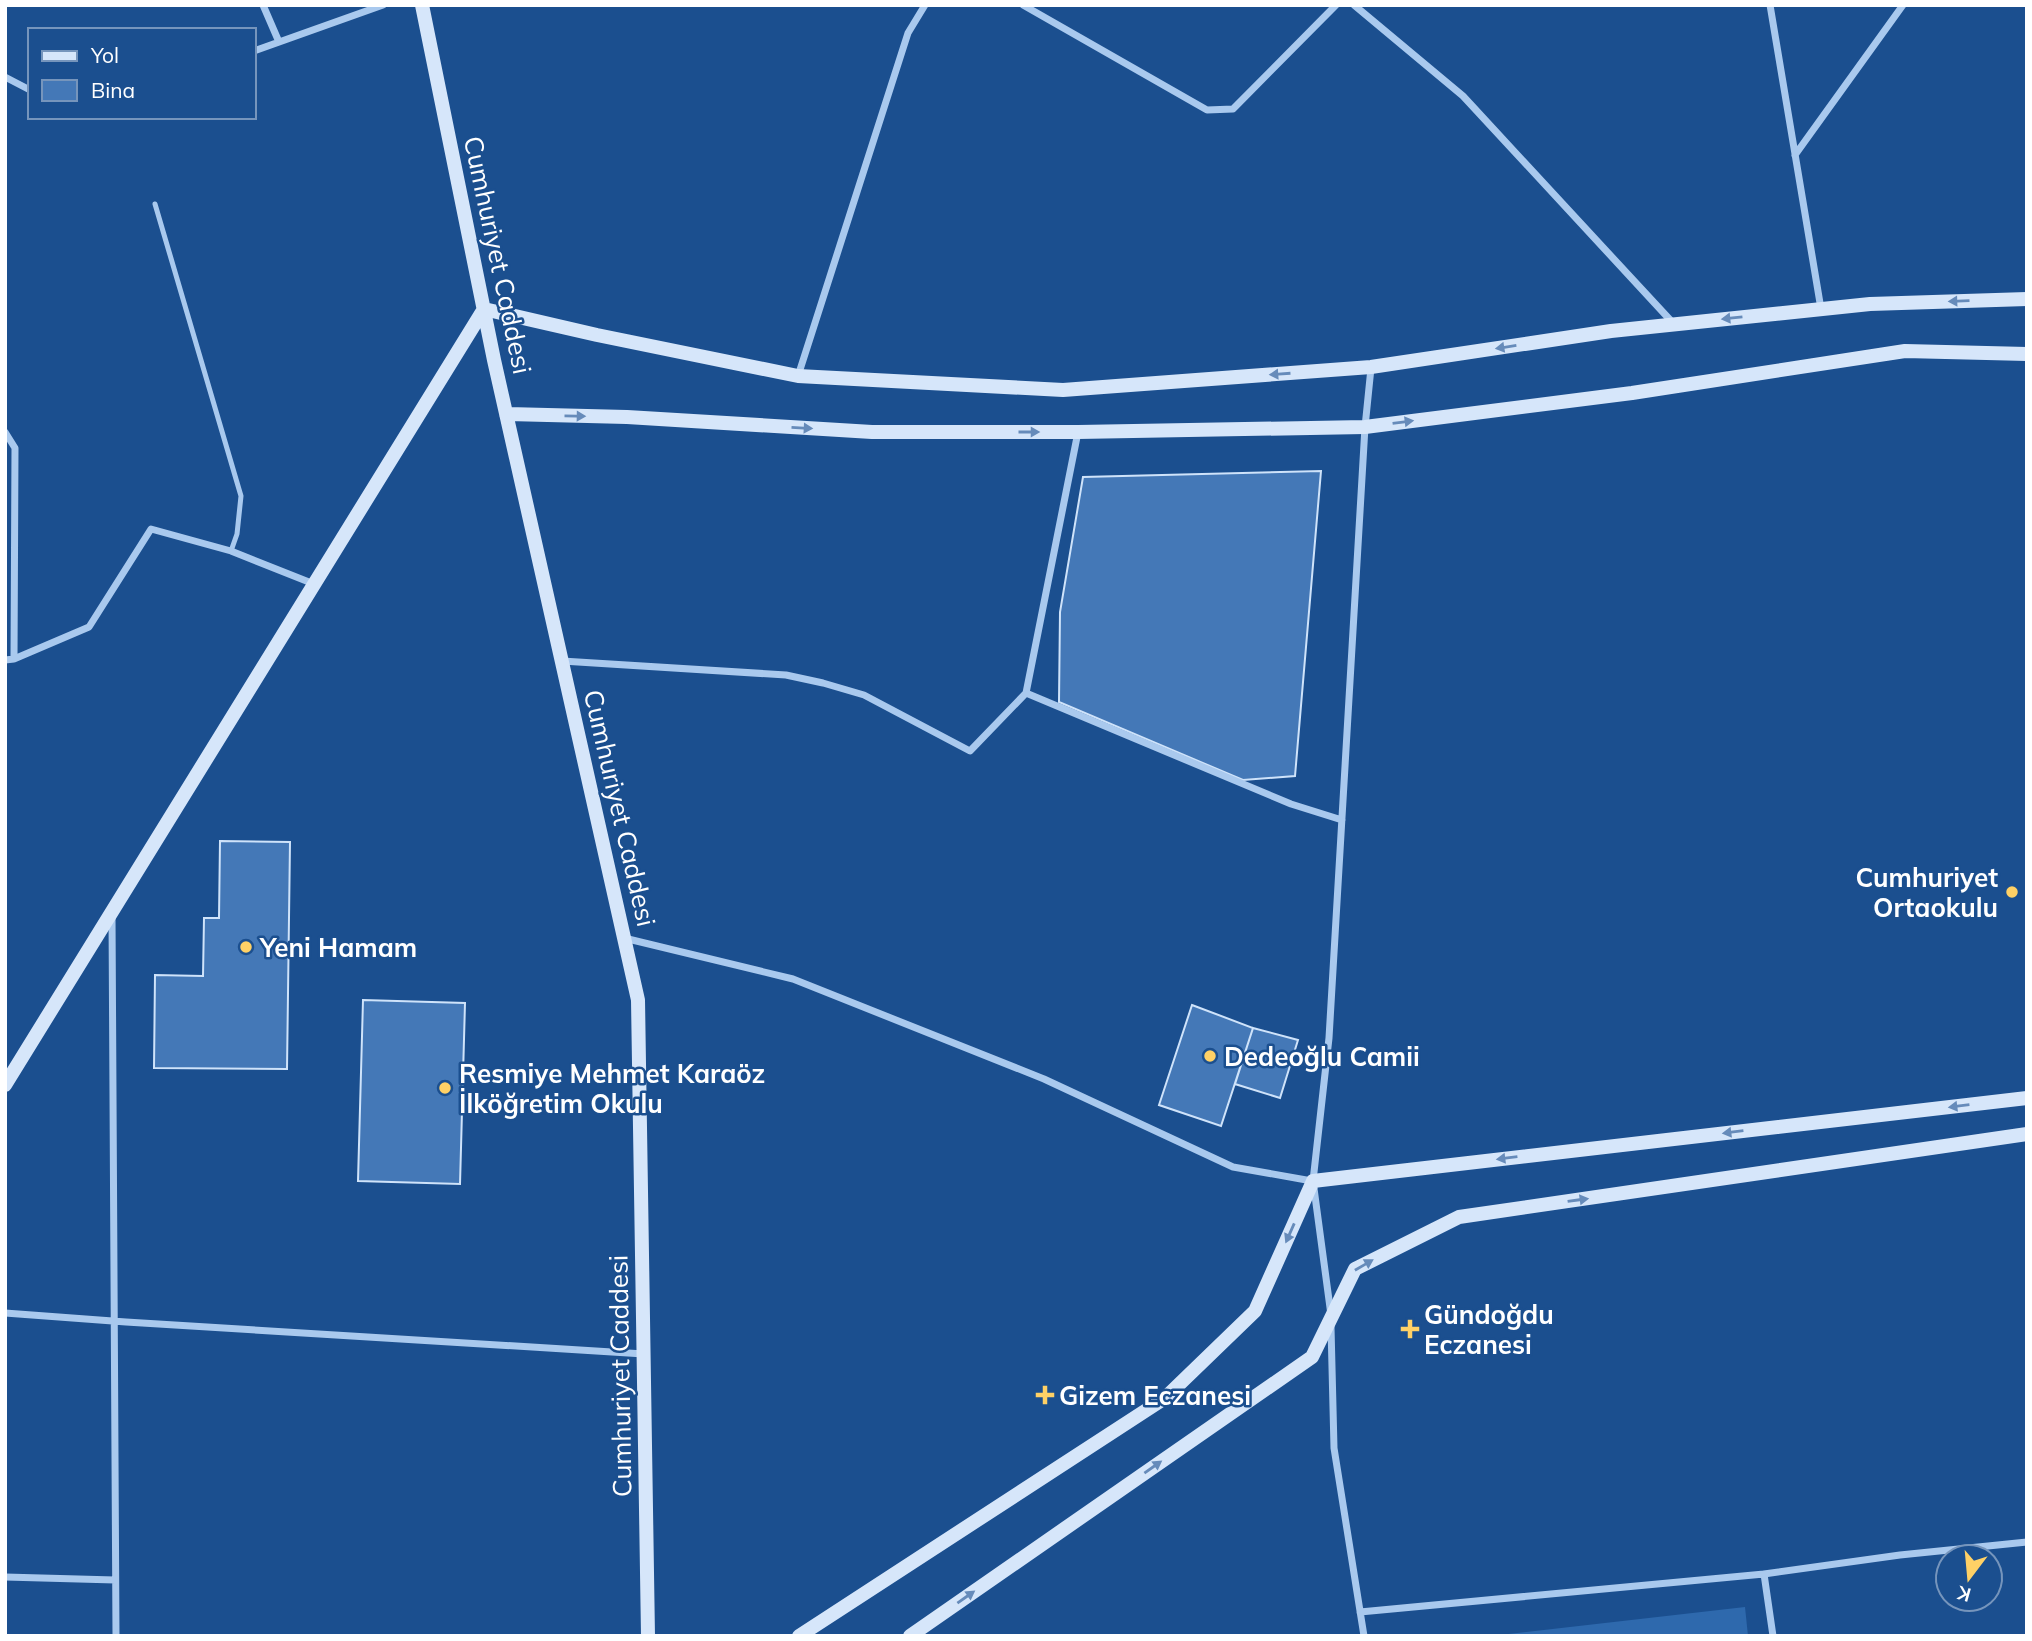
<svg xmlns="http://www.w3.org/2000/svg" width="2032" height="1641" viewBox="0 0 2032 1641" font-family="Mulish,sans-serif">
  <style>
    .green { fill: #2e69ad }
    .building { fill: #4478b7; stroke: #cfe3fa; stroke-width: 2 }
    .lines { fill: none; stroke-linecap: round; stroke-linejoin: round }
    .lane { stroke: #a9c9ee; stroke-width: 5 }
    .street { stroke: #a9c9ee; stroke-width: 7 }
    .secondary { stroke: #d6e6fa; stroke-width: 14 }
    .oneway { fill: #668bba }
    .poi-dot { fill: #ffd166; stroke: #1b4f8f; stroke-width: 2.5 }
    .labels { text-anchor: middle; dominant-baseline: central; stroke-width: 5; stroke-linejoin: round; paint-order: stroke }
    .street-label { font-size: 26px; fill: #fff; stroke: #1b4f8f }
    .poi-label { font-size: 26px; font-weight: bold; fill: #fff; stroke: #1b4f8f; text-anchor: start }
  </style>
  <rect width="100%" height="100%" fill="#1b4f8f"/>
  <path class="green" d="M1745,1607L1748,1636H1491Z"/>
  <path class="building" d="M1321,471L1295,776L1243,780L1059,702L1060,612L1083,477Z
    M220,841L290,842L287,1069L154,1068L155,975L203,976L204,918H219Z
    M363,1000L465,1003L460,1184L358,1181Z
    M1192,1005L1253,1028L1221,1126L1159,1105Z
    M1253,1028L1298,1040L1280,1098L1235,1084Z"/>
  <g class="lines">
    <path class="lane" d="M155,204L241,496L237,534L231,551"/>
    <path class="street" d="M263,5L279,42
      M1023,5L1207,110L1233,109L1336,5
      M1354,5L1463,96L1673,323
      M1770,5L1821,309
      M254,51L383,5
      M5,77L30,90
      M1795,155L1903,5
      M798,376L908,33L925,5
      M5,432L15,448L14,659
      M5,660L14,659L89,627L151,529L231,551L314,584
      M562,661L786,675L823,683L864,695L970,751L1026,693L1078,432
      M1026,693L1291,804L1342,820
      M112,915L116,1636
      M624,938L793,979L1044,1079L1233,1167L1312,1181
      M5,1313L126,1322L644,1354
      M1331,1315L1313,1181L1329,1038L1365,427L1371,368
      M1331,1327L1334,1448L1364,1636
      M1764,1574L1773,1636
      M5,1577L115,1580
      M1360,1612L1764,1574L1900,1555L2027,1542"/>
    <path class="secondary" d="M422,5L494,360L638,1000L648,1636
      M506,414L627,417L872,432H1078L1365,427L1632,393L1905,351L2027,354
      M5,1085L484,309L597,335L798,376L1063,390L1371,367L1611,331L1870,304L2027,299
      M799,1636L1165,1398L1255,1311L1313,1181L2027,1098
      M910,1636L1312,1357L1355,1269L1459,1217L2027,1134"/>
  </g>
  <defs><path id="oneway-solid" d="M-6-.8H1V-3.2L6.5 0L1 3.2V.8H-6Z" transform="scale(1.75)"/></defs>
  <g class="oneway">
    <use href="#oneway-solid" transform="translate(1959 301) rotate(178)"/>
    <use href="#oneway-solid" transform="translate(1732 318) rotate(174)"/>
    <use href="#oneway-solid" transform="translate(1506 347) rotate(171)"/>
    <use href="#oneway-solid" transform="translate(1280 374) rotate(176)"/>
    <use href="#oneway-solid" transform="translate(575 416) rotate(1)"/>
    <use href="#oneway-solid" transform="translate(1403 422) rotate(-7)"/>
    <use href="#oneway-solid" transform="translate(802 428) rotate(3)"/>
    <use href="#oneway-solid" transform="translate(1029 432)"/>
    <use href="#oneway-solid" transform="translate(1959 1106) rotate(173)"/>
    <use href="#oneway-solid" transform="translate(1733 1132) rotate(173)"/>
    <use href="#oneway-solid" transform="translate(1507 1158) rotate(173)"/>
    <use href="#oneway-solid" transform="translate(1578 1200) rotate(-8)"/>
    <use href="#oneway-solid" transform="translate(1290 1233) rotate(114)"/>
    <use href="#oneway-solid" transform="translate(1364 1265) rotate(-30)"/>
    <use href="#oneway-solid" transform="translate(1153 1467) rotate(-35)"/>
    <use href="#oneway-solid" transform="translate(966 1597) rotate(-35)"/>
  </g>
  <g class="poi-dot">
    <circle cx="2012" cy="892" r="7"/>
    <circle cx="246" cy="947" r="7"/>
    <circle cx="1210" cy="1056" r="7"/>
    <circle cx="445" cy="1088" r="7"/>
    <path d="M1406.5 1318.5h7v7h7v7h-7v7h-7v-7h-7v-7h7z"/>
    <path d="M1041.5 1384.5h7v7h7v7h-7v7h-7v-7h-7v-7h7z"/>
  </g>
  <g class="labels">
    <g class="street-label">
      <text transform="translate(498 255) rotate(78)">Cumhuriyet Caddesi</text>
      <text transform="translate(620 808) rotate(77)">Cumhuriyet Caddesi</text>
      <text transform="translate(620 1376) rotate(-91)">Cumhuriyet Caddesi</text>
    </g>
    <g class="poi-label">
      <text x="1998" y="877" text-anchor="end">Cumhuriyet<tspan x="1998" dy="30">Ortaokulu</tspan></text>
      <text x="260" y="947">Yeni Hamam</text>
      <text x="1224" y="1056">Dedeoğlu Camii</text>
      <text x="459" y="1073">Resmiye Mehmet Karaöz<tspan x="459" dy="30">İlköğretim Okulu</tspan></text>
      <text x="1424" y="1314">Gündoğdu<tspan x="1424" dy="30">Eczanesi</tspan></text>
      <text x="1059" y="1395">Gizem Eczanesi</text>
    </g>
  </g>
  <rect width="2032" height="1641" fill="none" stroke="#ffffff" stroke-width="14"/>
  <rect x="28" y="28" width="228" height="91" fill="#1b4f8f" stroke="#7695bc" stroke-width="2"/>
  <rect x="42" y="51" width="35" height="10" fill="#d6e6fa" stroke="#7695bc" stroke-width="2"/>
  <text x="91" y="63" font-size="21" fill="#ffffff">Yol</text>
  <rect x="42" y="80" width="35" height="21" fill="#4478b7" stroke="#7695bc" stroke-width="2"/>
  <text x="91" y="98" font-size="21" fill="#ffffff">Bina</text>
  <g transform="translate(1969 1578) rotate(196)"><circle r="33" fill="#1b4f8f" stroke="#7695bc" stroke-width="2"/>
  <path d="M0-5L12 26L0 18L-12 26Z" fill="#ffd166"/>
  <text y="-10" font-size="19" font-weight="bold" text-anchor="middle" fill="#ffffff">K</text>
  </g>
</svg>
